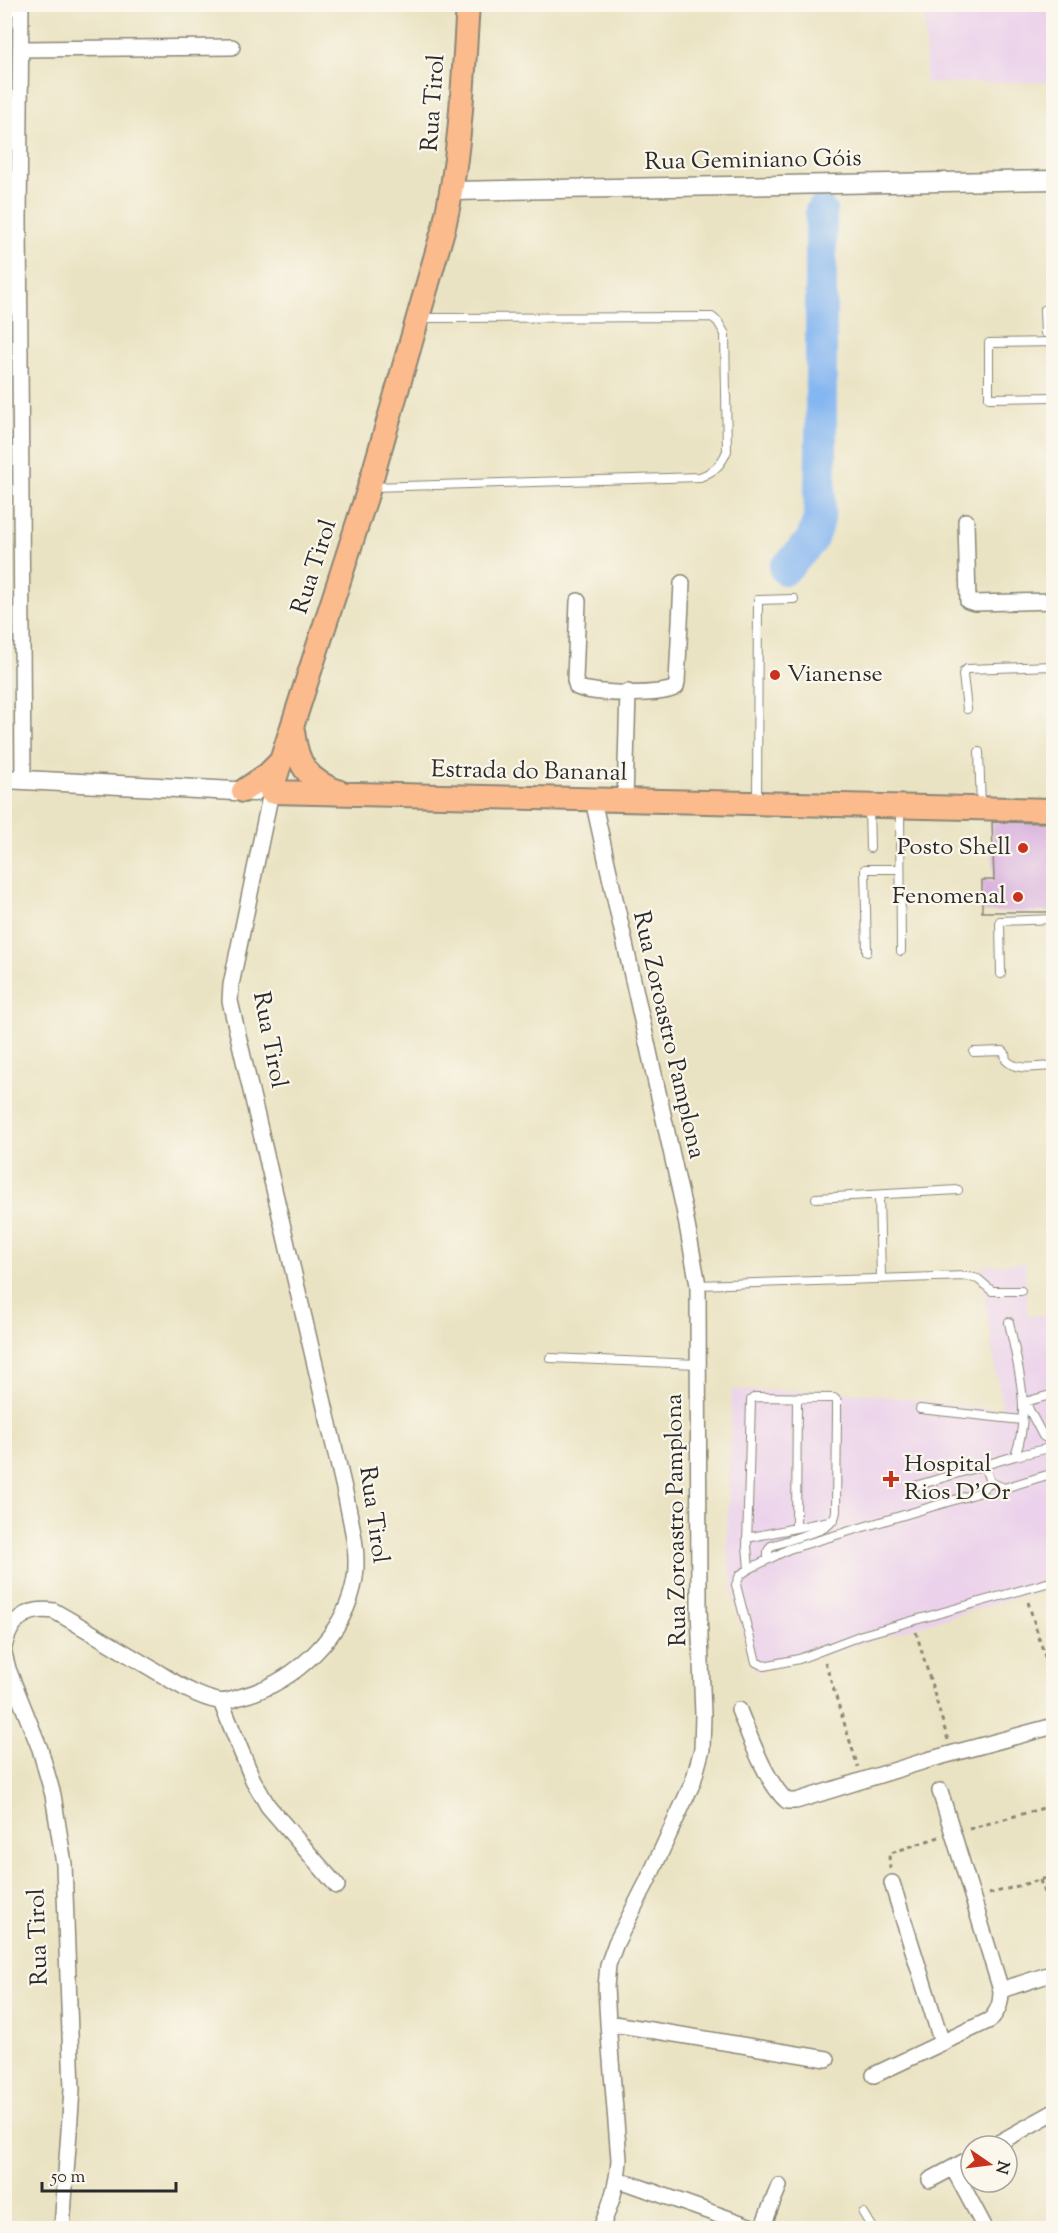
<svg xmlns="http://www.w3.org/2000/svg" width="1058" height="2233" viewBox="0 0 1058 2233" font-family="'Sorts Mill Goudy',serif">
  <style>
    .built { fill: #ebd1eb }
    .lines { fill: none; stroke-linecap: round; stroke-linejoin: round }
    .river { stroke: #84b6f1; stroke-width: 32 }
    .building { fill: #d8b0de }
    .service-casing { stroke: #8a8777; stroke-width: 10 }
    .minor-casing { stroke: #8a8777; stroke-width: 18 }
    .tertiary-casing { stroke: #8a8777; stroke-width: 21 }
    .primary-casing { stroke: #8a8777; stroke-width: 26 }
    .path { stroke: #8a8777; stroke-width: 3; stroke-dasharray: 4.5 4.5; stroke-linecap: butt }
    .service { stroke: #fff; stroke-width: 8 }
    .minor { stroke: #fff; stroke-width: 15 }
    .tertiary { stroke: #fff; stroke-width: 18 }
    .primary { stroke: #fbbb8d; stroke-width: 22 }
    .poi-dot { fill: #c8321e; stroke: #fbf7ec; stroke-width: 2 }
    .labels { text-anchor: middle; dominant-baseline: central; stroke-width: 4.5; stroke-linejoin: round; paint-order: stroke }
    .street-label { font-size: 24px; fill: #2b2b2b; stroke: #fbf7ec }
    .poi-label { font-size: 24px; fill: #2b2b2b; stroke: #fbf7ec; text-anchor: start }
  </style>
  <rect width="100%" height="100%" fill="#fbf7ec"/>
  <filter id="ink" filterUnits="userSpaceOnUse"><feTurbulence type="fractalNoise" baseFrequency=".0167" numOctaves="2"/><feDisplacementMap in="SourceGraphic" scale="12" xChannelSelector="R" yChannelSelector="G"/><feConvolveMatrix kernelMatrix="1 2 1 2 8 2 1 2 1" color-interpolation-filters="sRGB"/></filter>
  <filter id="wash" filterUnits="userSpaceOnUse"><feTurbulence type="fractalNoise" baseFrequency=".008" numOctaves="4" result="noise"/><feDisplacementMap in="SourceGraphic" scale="24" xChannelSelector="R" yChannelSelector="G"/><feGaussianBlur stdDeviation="1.35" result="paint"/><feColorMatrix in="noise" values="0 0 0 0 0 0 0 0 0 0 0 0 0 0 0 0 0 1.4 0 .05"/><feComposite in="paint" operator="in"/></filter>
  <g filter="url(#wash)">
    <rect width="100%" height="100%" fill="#eae3c3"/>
    <path class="built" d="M925,5H1053V82L926,83Z
      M1025,1263L1027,1316H1053V1586L833,1652L756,1671L736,1607L727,1546L732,1390L859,1393L1003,1411L987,1316L982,1266Z"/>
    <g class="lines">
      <path class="river" d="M785,569L811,541L819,519L821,455V211"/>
    </g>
    <g id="blocks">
      <path class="building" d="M992,822L1053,823V912H982V880H994Z"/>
    </g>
  </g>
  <g filter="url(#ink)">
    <use href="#blocks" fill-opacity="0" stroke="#8a8777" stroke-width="1.5"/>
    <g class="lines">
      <defs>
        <path id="service" d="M1044,310L1045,333H1054
          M1054,342L989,343V398L1054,397
          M373,487L700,477C715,471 721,465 727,451L725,334L718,322L712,317L419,318
          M967,709L963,675L964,671L967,669L1054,666
          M979,752L981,806
          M757,802L758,600L794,599
          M869,807L870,848
          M900,809L901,951
          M867,952L865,869H900
          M1001,974L1000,921L1054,919
          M974,1052L1003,1051L1005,1053L1006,1060C1017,1072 1038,1066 1054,1066
          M879,1195L881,1278
          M816,1198L958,1190
          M698,1285L966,1276L978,1279L992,1291H1021
          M1053,1329L1054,1334
          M550,1358L698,1364
          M1054,1394L1025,1402L1043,1436L1048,1439L1054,1438
          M920,1409L1022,1420
          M1015,1456L1054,1447
          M984,1465L990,1482L1004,1488L1054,1473
          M990,1482L978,1493L789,1549L749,1569L740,1575L736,1585L756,1662L764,1666L799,1659L862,1635L1054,1581
          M912,1487L1015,1456C1032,1412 1018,1367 1009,1322
          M796,1528L797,1398
          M747,1538L834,1520
          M749,1569L747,1546L751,1400L755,1397L834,1398L837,1401V1413L836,1511C835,1521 829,1526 820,1530L771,1546L768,1551V1559
          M863,2213L872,2228"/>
        <path id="minor" d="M21,4L19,220L23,780
          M4,7H21
          M21,49L232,47
          M966,521L968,601L974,603L1054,601
          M578,601L575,680L577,687C592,694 662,697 676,687L677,682L682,583
          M593,800L684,1209L698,1285L699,1609L703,1715L702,1749L693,1782L647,1882L616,1943L608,1965L606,1987L608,2023L619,2159C618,2184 610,2206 601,2228
          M625,801L628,692
          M4,1647C10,1620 26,1607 54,1611C86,1629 117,1648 149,1667C170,1679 193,1696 218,1701C225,1703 234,1699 240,1697C294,1683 346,1635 355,1578C359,1552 351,1523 346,1497L230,1001L231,985L271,792
          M4,1653L8,1669L40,1749L53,1795L64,1864L72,2090L62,2228
          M221,1702L253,1780L268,1806L337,1886
          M739,1710C749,1735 767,1784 787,1801H796L928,1760L1054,1726
          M892,1883L942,2043
          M1001,1990L1054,1973
          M608,2023L827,2059
          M874,2075L990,2020C999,2010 1001,2003 1001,1990L940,1791
          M993,2146L1054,2112
          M953,2168L985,2228
          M617,2179L755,2228
          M930,2180L971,2158
          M762,2228L779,2186"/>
        <path id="tertiary" d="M453,191L1054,180
          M4,779L254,792"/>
        <path id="primary" d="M468,4C463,79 461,154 444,227L369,488L271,792L1054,810
          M293,731C297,764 307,781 340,792
          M243,791L268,774L281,761"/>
      </defs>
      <use href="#service" class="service-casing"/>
      <use href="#minor" class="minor-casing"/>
      <use href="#tertiary" class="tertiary-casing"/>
      <use href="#primary" class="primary-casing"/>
      <path class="path" d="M1028,1602L1054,1686
        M916,1632L948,1740
        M825,1662L858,1767
        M969,1829L1054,1805
        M890,1869L889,1855L891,1853L939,1837
        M1040,1880L1054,1925
        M989,1894L1054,1876"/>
      <use href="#service" class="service"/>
      <use href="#minor" class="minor"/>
      <use href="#tertiary" class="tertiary"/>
      <use href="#primary" class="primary"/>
    </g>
  </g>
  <g class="poi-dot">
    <circle cx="775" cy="675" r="6"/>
    <circle cx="1023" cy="848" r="6"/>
    <circle cx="1018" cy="897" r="6"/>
    <path d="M888 1470h6v6h6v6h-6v6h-6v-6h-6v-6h6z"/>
  </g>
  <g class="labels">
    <g class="street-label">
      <text transform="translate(434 103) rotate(-86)">Rua Tirol</text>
      <text transform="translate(753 161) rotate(-1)">Rua Geminiano Góis</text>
      <text transform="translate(315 567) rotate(-72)">Rua Tirol</text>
      <text transform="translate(529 772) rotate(1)">Estrada do Bananal</text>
      <text transform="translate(668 1035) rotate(77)">Rua Zoroastro Pamplona</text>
      <text transform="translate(269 1040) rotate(79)">Rua Tirol</text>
      <text transform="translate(373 1515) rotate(82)">Rua Tirol</text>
      <text transform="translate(677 1520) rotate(-91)">Rua Zoroastro Pamplona</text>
      <text transform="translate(39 1937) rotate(-92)">Rua Tirol</text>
    </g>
    <g class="poi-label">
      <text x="787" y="675">Vianense</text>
      <text x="1011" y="848" text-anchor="end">Posto Shell</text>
      <text x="1006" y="897" text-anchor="end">Fenomenal</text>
      <text x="904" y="1465">Hospital<tspan x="904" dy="28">Rios D'Or</tspan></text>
    </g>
  </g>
  <rect width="1058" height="2233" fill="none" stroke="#fbf7ec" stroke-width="24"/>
  <g transform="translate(989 2164) rotate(104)"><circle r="28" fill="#fbf7ec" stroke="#a8a59f" stroke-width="1.5"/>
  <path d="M0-4.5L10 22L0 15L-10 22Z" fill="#c8321e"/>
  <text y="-9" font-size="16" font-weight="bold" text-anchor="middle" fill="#2b2b2b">N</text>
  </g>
  <path d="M42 2182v9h134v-9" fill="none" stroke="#2b2b2b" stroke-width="3"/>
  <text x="51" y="2182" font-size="18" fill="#2b2b2b" stroke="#fbf7ec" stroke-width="4.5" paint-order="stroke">50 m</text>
</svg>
